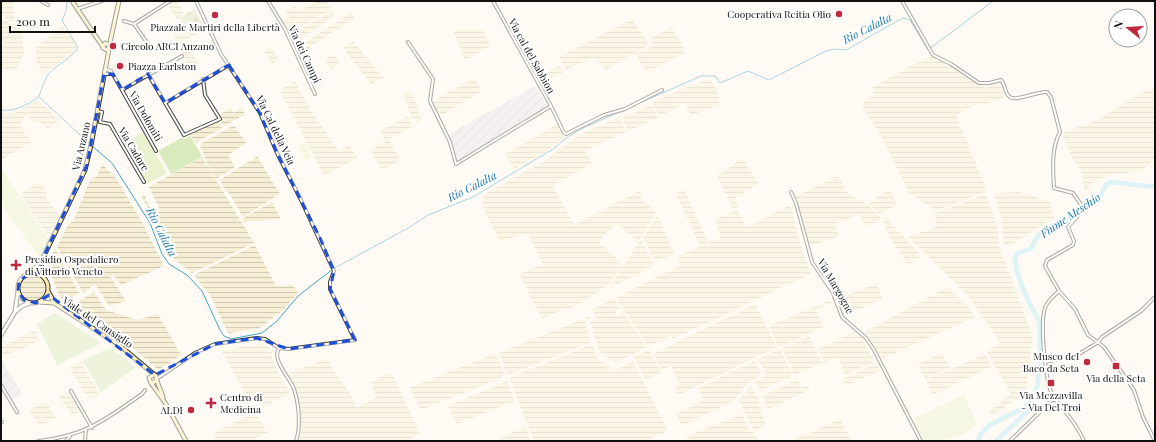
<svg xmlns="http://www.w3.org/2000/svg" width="1156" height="442" viewBox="0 0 1156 442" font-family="'Playfair Display',serif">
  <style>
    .industrial { fill: url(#industrial-furrows) }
    .farmland { fill: url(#farmland-rules) }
    .grass { fill: #d9eabd }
    .cemetery { fill: url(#cemetery-stones) }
    .pitch { fill: #e9f1cf }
    .plaza { fill: #f0ebe1 }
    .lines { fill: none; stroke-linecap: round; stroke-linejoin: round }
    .stream { stroke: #41a4cb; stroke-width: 1 }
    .river { stroke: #b9e6f5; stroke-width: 5 }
    .minor-casing { stroke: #434343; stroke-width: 4 }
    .tertiary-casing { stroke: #434343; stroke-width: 5 }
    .secondary-casing { stroke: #323232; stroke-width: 5 }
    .minor { stroke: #fff; stroke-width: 2 }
    .tertiary { stroke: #fff; stroke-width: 3 }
    .secondary { stroke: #fdecb1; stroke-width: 3 }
    .marked { fill: none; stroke: #1d4ed8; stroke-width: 3; stroke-dasharray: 8 5; stroke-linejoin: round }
    .poi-dot { fill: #bf2a41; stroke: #fff; stroke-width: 1.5 }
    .labels { text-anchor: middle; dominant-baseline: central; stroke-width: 4; stroke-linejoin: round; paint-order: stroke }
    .poi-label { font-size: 10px; fill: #101010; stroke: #fff; text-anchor: start }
    .street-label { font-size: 10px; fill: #101010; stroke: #fff }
    .water-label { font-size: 11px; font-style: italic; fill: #1a75a1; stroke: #fff }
  </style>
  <defs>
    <pattern id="industrial-furrows" width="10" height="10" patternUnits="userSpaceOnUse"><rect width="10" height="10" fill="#ece5ee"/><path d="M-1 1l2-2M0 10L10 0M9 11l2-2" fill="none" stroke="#c9c3cb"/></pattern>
    <pattern id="farmland-rules" width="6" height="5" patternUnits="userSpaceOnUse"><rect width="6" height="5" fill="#f5eed4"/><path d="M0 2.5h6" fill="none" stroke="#d1cbb5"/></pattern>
    <pattern id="cemetery-stones" width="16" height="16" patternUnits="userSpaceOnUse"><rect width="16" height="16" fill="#dbe2c4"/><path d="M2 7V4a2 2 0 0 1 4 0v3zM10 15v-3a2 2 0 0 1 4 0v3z" fill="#bbc1a7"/></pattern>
  </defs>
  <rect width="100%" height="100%" fill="#fffbf4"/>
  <path class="industrial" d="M535,86L548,108L456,161L448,136L449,134Z
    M1,359L23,395L12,401L1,383Z"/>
  <path class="farmland" d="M1,1H13L15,21L11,22L1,15Z
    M172,1H177L185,15L177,20L168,4Z
    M318,1H326L331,10L289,33L282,21L289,17L286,12L296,6L299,11Z
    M332,11L334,16L294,43L291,35Z
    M352,12L354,18L297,56L295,49Z
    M1,18L11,24H18L22,34L24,54L16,70H1V43H5L1,41Z
    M632,19L649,45L606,70L594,57L566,70L559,57Z
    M182,21L191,37L185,41L199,64L189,69L180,53L183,51L170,29Z
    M63,26L77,46L76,49L69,57L42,73L36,60V46Z
    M672,27L686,52L646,73L636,54L653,45L649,39Z
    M483,29L490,46L465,60L453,30Z
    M353,41L383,77L384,78L371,84L343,48Z
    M271,47L279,60L272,64L264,51Z
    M334,54L340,63L331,69L325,60Z
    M932,56L961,72L980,85L986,88L999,82L1005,97L984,105L979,103L956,115L987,191L935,211L909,192L882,138L861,104L875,94L872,88L909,66Z
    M560,65L563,72L544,81L542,78L550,70Z
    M474,78L482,91L439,117L432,102Z
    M710,79L717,91L719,105L691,115L685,103L659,116L652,103L680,90Z
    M295,81L306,103L339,152L350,145L357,158L324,176L280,91Z
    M1153,88L1155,91L1154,160L1141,171L1109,175L1092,183L1085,192L1082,172L1075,163L1063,137V133L1098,120L1137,95Z
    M403,93H413L422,120L417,123L415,118L412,119Z
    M35,102L41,103L60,120L48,129L41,123L33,121L26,115L21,122V128L32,142L1,160V114L14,113Z
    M651,105L658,118L628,131L622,118Z
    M231,108L234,113L242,108L245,114L224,126L218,116Z
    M408,116L412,127L385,141L380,131Z
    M620,117L626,132L585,150L592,164L553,185L574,225L639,191L642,196L641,198L656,213L638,242L616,223L598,241L623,265L606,287L570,309L566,308L542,319L519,274L543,264L527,233L500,242L482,206L483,198L487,193L543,162L579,135Z
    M217,119L222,128L196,143L190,135Z
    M557,124L565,137L544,153L514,169L505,154Z
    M234,125L246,143L228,155L235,167L216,179L208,166L200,144Z
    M389,140L401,160L382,170L370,150Z
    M257,156L280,194L243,217L229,193L224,189L220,180Z
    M202,157L254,243L192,273L172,258L154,218L141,196L144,194L154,216L158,214L160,210L149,187Z
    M742,158L759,183L735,198L739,207L733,209L716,174L722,173Z
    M102,164L116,178L142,222L164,266L121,285L113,274L110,276L126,301L109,306L95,284L83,293L57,247L68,225L74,220L91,178L97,177Z
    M838,176L848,194L863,201L880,216L881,220L865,227L860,214L835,224L839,236L809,247L795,196Z
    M40,182L46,192L47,199L59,216L48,236L20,194Z
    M684,189L708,242L700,246L676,194Z
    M890,190L898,205L880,214L868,204L877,200L876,197Z
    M1020,192L1050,202L1054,218L1011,245H1004L1002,218L994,195L996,193Z
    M986,194L997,225L1000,249L1030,328L1032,339L1026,393L991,416L989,412L1011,394L987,352L1000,343L969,297L908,237L938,226L934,214Z
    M272,202L281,219L244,222L242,219Z
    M790,205L804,255L811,274L673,339L671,336L648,346L616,298L680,265L678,256L721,237L715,220L737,210L747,227Z
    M658,215L674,254L656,262L643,237Z
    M886,217L921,256L908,265L891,240L882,220Z
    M641,239L654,266L610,288V286Z
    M255,245L276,286L293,285L298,293L284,309L258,329L228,333L211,297L194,275Z
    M55,248L79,293L67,300L60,297L47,264Z
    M21 288a12 12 0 1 1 24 0a12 12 0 1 1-24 0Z
    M877,284L883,299L843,316L837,299L870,286L871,287Z
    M947,287L968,306L975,317L882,359L867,334V331Z
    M94,292L106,310L138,320L158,314L181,355L158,370L123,339L84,312L78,302Z
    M614,298L621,309L615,312L617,316L623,312L647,347L615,363L600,352L590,322L597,319L592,309Z
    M830,300L832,303L816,310L824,327L779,347L769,326Z
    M755,304L777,347L678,395L675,388L679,382L671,366L662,370L653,354Z
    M590,316L591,318L585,322L591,342L508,375L499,353Z
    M35,330L40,340L17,352L16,350L3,356L1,347Z
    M855,332L862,338L875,362L845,375L838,357L824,363L818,349Z
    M809,336L822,363L795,375L782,348Z
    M263,344L269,347L278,373L290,392L263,408L256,395L247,397L221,350Z
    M592,344L598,359L614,371L633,361L668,431L645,441H534L509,378Z
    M649,349L661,372L646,381L634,357Z
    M780,349L793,376L760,391L755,381L766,375L758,359Z
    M496,353L505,376L421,410L409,388Z
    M942,353L950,368L925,379L918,364Z
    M985,354L992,367L932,395L926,380Z
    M329,358L332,368L350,393L356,408L377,398L371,382L389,373H392L420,434L406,441H298L302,426L296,387L286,374Z
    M755,361L762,375L747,383L735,400L682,426L676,414L704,400L698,388Z
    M81,362L100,395L94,398L92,396L88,398L70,368Z
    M876,364L880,371L845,386L842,379Z
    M798,379L801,388L808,385L810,390L768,409L762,396Z
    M507,381L515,401L457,424L448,406Z
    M751,385L758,398L765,424L755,432L739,401Z
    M69,392L80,411L72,416L59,396Z
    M46,402L56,417L41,426L28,410Z
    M255,412L267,433L250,441H217L214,433Z
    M742,414L748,427L759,440L689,441L687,436Z
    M840,419L851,440L849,441L793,440Z
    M526,427L531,441H496L515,431Z"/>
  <path class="grass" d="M190,136L201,154V157L171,174L158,151L183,137L184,139Z
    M55,313L101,343L57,365L37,324Z
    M110,348L125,358L135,368L101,392L83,361Z"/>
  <path class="cemetery" d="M194,9L206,28L191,37L181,18Z"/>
  <path class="pitch" d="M143,132L167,173L147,184L123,144Z
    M305,142L312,157L306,161L298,146Z
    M1,168L50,241L40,259L1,203Z
    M964,395L977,424C964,438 943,441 924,441L912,419Z"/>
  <path class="plaza" d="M125,57L130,68L115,75L110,65Z"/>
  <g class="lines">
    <path class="stream" d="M39,96C41,91 43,84 46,78C53,65 70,61 78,48L62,20L66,11L67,1
      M39,97L90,144
      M1,110C14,112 28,105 38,97
      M92,146L112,163L150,223L162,254L169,264L187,275L202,291L220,330L224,336L231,339L262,333L277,321L298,296L333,269L410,227L428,215L473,197L553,149L569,136L585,127L701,76H715L720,83L748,71L769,80L826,51L836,49L846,50L903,18L910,20L928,50L993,1"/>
    <path class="river" d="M978,441C984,418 1022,417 1033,398C1042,382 1040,342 1040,324C1038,316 1033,311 1030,304C1025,294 1011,263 1017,254L1031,248L1039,234L1100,197L1106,185L1110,182L1155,187
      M996,441L1028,411L1034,397"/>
    <defs>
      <path id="minor" d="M41,1L48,5
        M268,1L285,29L315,94
        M902,1L933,55L951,64L979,83H989L1001,80C1006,85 1004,93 1010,97C1016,102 1038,91 1047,92L1051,97L1060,132C1051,149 1053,169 1054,188L1073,193L1084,209L1068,227L1074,241L1073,245L1047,260L1045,266L1059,291L1075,309L1088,335L1104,347L1134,390L1143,417L1155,441
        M77,9L102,1
        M124,21L134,24
        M408,42L433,79L430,101L450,142L456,164L551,106L493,1
        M148,44L134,24L170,1
        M106,69L111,71L122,90L182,56
        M104,74H113
        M148,74L184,135L220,119L205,95L203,79
        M122,90L156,151
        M165,103L229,65
        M551,106L564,133L566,134L604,115L625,109L662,90
        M97,111L102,112L100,122L110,124L144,182
        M791,192L796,203L812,262L833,293L842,317L866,338L874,350L921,441
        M1059,291C1054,296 1047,301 1045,308C1040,322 1045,386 1054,398C1065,411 1077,425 1084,441
        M279,348C271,360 291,379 294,389C299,404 301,427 296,441
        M1046,362L1077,355L1097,343L1102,337L1141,311L1155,297
        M158,378L195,353L215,344L257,338L265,339L279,348L288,349L355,340L330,289V282L334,271L301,200L277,153L260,113L221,54L196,1
        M1,385L17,412
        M71,391L92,428
        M1,421L2,422
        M38,441C85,436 105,420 142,394L145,390
        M66,441L70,436
        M85,441L86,430
        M1010,441L1054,398"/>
      <path id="tertiary" d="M16,311L22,306L30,303
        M1,335L15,312L18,291"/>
      <path id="secondary" d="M72,1L103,47
        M109,45L105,43L103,48L107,50L109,47L119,1
        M41,262L42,276
        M18 288a15 15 0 1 1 30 0a15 15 0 1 1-30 0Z
        M27,275L41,262L85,170L91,145L109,49
        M48,291L54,302
        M39,302L54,303L119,345L156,376L157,381L151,383L149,378L154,374
        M157,381L163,397
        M151,383L166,404L186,441"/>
    </defs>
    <use href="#minor" class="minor-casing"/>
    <use href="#tertiary" class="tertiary-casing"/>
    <use href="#secondary" class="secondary-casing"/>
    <use href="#minor" class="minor"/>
    <use href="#tertiary" class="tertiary"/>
    <use href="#secondary" class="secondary"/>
  </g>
  <path d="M0 0H1156V442H0ZM229,65L260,113L277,153L320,238L334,271L330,289L355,340L288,349L257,338L215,344L155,375L49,295L36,303L24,300L18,291L19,282L27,275L39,273L41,262L87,165L104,74H113L122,90L148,74L165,103Z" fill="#fffbf4" fill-opacity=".55" fill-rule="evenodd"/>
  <path class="marked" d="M229,65L260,113L277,153L320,238L334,271L330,289L355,340L288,349L257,338L215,344L155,375L49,295L36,303L24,300L18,291L19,282L27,275L39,273L41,262L87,165L104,74H113L122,90L148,74L165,103Z"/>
  <g class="poi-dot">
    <circle cx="839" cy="14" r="4"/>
    <circle cx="215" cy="15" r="4"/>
    <circle cx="113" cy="46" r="4"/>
    <circle cx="120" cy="66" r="4"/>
    <path d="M14 259h4v4h4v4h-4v4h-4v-4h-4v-4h4z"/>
    <circle cx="1087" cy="362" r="4"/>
    <rect x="1112" y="362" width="8" height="8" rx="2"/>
    <rect x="1047" y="379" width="8" height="8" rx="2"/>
    <path d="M209 397h4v4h4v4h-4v4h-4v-4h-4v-4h4z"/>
    <circle cx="191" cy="410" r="4"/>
  </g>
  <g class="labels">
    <g class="poi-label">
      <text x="831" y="14" text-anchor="end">Cooperativa Reitia Olio</text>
      <text x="215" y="27" text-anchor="middle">Piazzale Martiri della Libertà</text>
      <text x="121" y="46">Circolo ARCI Anzano</text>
      <text x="128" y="66">Piazza Earlston</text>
      <text x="25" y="259">Presidio Ospedaliero<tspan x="25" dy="12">di Vittorio Veneto</tspan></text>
      <text x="1079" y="356" text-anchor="end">Museo del<tspan x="1079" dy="12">Baco da Seta</tspan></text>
      <text x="1116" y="378" text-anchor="middle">Via della Seta</text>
      <text x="1051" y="395" text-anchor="middle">Via Mezzavilla<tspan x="1051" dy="12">- Via Del Troi</tspan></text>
      <text x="220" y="397">Centro di<tspan x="220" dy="12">Medicina</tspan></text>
      <text x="183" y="410" text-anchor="end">ALDI</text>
    </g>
    <g class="street-label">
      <text transform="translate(305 54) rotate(65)">Via dei Campi</text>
      <text transform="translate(532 56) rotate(61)">Via cal del Sabbion</text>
      <text transform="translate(146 116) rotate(60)">Via Dolomiti</text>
      <text transform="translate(276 130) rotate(64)">Via Cal della Veia</text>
      <text transform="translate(81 146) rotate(-77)">Via Anzano</text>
      <text transform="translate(134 149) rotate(59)">Via Cadore</text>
      <text transform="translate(836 286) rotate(60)">Via Margogne</text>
      <text transform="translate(98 322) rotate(34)">Viale del Cansiglio</text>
    </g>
    <g class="water-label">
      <text transform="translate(867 28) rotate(-27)">Rio Calalta</text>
      <text transform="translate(472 186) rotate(-27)">Rio Calalta</text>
      <text transform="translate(1070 215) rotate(-34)">Fiume Meschio</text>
      <text transform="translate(162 232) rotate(63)">Rio Calalta</text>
    </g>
  </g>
  <rect width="1156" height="442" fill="none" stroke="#101010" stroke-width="4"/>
  <g transform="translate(1128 28) rotate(288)"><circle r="19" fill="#ffffff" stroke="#9f9f9f"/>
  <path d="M0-3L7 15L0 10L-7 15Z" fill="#bf2a41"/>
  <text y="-6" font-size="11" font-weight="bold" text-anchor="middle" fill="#101010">N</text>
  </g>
  <path d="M10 26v6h85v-6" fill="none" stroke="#101010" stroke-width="2"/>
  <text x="16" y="26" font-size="12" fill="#101010" stroke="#ffffff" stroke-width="3" paint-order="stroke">200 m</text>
</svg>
